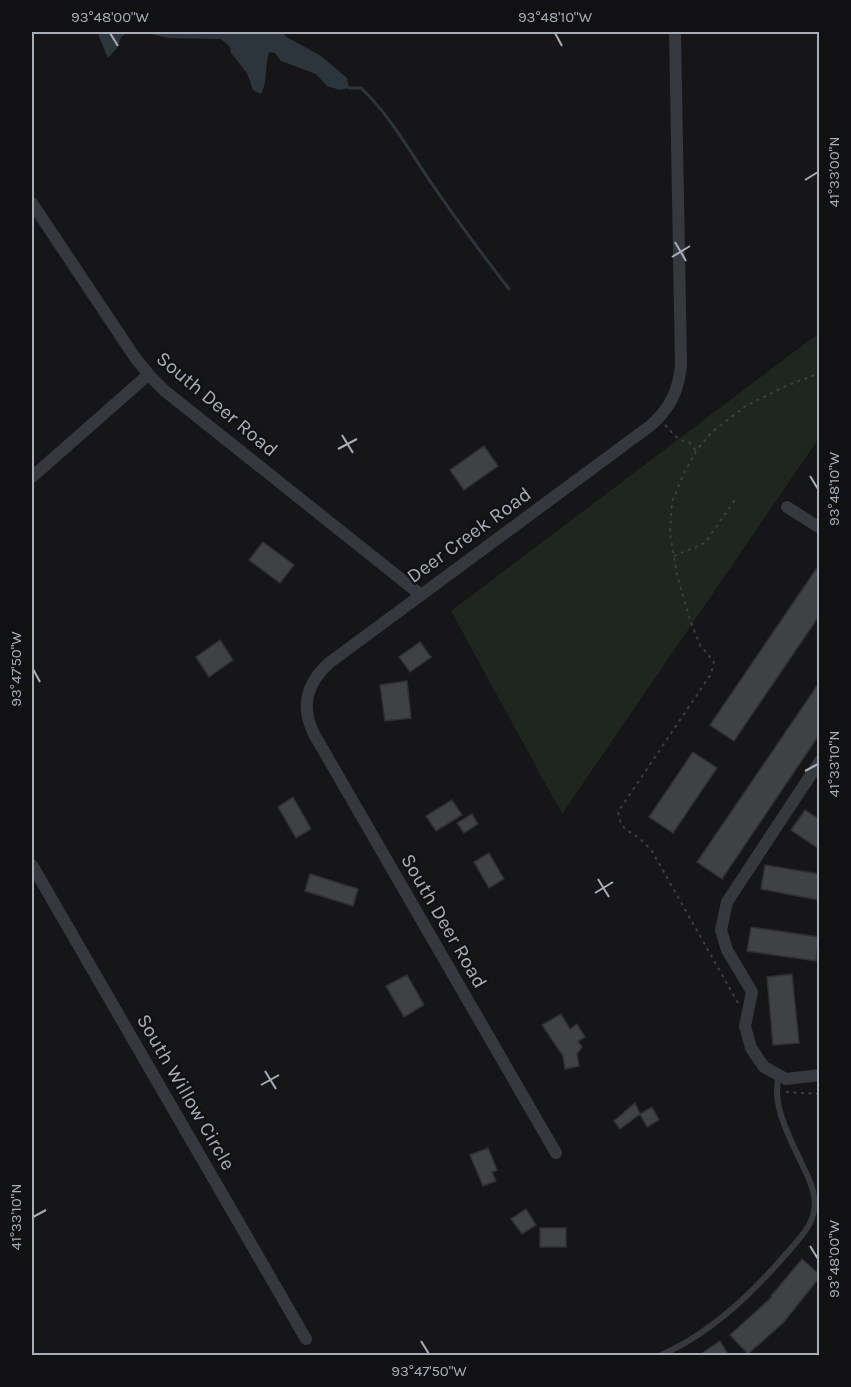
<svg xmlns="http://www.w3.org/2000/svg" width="851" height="1387" viewBox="0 0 851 1387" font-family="Karla,sans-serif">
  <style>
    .green { fill: #1e261f }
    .water { fill: #2c353c }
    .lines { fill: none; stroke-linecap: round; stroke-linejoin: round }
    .stream { stroke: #2c353c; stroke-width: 3 }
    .building { fill: #404145; stroke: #303034; stroke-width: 1.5 }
    .path { stroke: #3d3f44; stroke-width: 2; stroke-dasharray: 3 4.5; stroke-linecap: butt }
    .service { stroke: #37383d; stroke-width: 6 }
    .minor { stroke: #37383d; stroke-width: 12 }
    .ticks { fill: none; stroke: #a8adb8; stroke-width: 2 }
    .labels { text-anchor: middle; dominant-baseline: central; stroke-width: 4.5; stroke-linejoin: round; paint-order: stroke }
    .street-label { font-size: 20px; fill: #a8adb8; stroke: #111113 }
    .neatline { fill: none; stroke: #a8adb8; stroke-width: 2 }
    .ticks-label { font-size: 15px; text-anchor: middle; fill: #a8adb8 }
  </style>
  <rect width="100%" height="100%" fill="#161618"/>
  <path class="green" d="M819,333V438L562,814L451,611Z"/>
  <path class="water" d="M97,32H129L121,37L117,48L108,58Z
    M134,32H284L285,36L321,56L347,78L349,88L340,90L327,86L316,74L281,61L275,53L269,52C265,65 268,80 261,94L253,90L247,73L231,53L230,47L221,39L168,38L146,33Z"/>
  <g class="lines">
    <path class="stream" d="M349,88H361C389,114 409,150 430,181C455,218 482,254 509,289"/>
  </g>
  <path class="building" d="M484,446L498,466L464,490L450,470Z
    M263,542L294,565L280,583L249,560Z
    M819,565V616L734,741L710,725Z
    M220,640L233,660L209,677L196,657Z
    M420,642L431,657L410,672L399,657Z
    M407,681L411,718L385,721L380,685Z
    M819,683V735L722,879L697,862Z
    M693,752L717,768L673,833L649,817Z
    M293,797L311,829L296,838L278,807Z
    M452,800L462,815L436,831L426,816Z
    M805,810L819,819V849L791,830Z
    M472,814L478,824L464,833L457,823Z
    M489,853L504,879L489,888L474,862Z
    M765,865L819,874V900L761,889Z
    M310,874L358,889L353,906L305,891Z
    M751,927L819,937L816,961L747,951Z
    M792,974L799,1043L773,1045L767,977Z
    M407,975L424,1005L404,1017L386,986Z
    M561,1014L570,1029L577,1024L585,1037L578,1041L582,1047L577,1054L579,1066L565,1069L563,1056L542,1025Z
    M635,1103L640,1114L620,1129L614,1121Z
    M652,1107L659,1120L647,1127L640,1114Z
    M488,1148L497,1170L492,1172L496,1181L483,1186L470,1155Z
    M526,1209L536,1225L522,1234L511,1219Z
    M540,1228H566V1247H540Z
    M802,1259L819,1274V1278L783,1323L748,1354L730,1335L772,1297L771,1296Z
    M720,1341L729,1356H698Z"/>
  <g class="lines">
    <path class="path" d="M665,425C673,433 677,441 689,442L696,451
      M674,556L705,543L737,497
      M738,1003L652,851C648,847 644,842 640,839C626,828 622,832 618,812L711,674L714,662L700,645L690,620L677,575L670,533L672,502L683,475L696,451L712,432L747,405L786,386L820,373
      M786,1092L820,1094"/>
    <path class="service" d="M659,1356C709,1335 751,1295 786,1254C801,1237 819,1220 814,1195C812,1183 806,1173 801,1162C792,1143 777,1113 777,1093C777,1087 778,1081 778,1075"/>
    <path class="minor" d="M32,203L136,359L151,377L165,391L421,595
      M32,477L148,375
      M787,507L820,528
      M820,761L727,902L721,930L727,950L752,992L745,1026L751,1048L764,1067L786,1079L820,1075
      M32,865L306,1339
      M556,1153L314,734C300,706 307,683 329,663L650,426C670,409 679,390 681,364L675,32"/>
  </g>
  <path class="ticks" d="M110,33L118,46M555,33L562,46M805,180L818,172M675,242L686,261M672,257L690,246M342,435L353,453M338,449L357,439M810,476L818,489M33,669L40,682M805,771L818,764M598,879L609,897M595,893L613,882M265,1071L276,1089M261,1085L279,1075M33,1217L46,1210M810,1246L818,1259M421,1341L429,1354"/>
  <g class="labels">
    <g class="street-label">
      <text transform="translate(217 404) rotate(40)">South Deer Road</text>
      <text transform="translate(469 535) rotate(-36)">Deer Creek Road</text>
      <text transform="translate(444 921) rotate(60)">South Deer Road</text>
      <text transform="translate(186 1092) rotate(60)">South Willow Circle</text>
    </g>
  </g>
  <rect width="851" height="1387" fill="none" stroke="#111113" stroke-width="66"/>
  <rect x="33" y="33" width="785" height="1321" class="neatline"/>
  <g class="ticks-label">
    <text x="110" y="22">93°48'00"W</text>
    <text x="555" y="22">93°48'10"W</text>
    <text transform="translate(834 172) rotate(-90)" y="5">41°33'00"N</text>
    <text transform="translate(834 489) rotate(-90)" y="5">93°48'10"W</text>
    <text transform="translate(16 669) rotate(-90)" y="5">93°47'50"W</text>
    <text transform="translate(834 764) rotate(-90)" y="5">41°33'10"N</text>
    <text transform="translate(16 1217) rotate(-90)" y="5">41°33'10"N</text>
    <text transform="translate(834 1259) rotate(-90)" y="5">93°48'00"W</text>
    <text x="429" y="1376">93°47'50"W</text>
  </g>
</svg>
